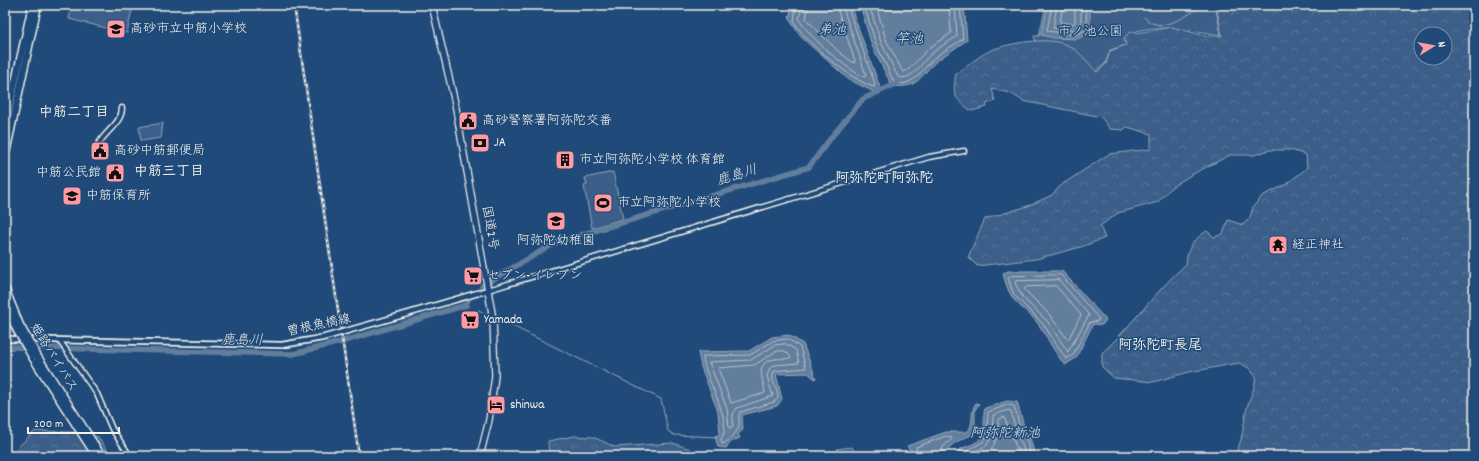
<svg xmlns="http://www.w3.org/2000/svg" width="1479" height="461" viewBox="0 0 1479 461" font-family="Dekko,'Klee One',sans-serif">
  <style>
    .green { fill: #3a5f88; stroke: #97a8b8 }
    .forest { fill: url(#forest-crowns); stroke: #97a8b8; fill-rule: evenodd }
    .water { fill: #627e9d; stroke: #9cacbb }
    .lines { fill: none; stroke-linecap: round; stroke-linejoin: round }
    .shore { stroke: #bac3ca; stroke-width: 1 }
    .stream { stroke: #9cacbb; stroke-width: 1 }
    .river { stroke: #627e9d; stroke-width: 5.5 }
    .tertiary-casing { stroke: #f4f1e8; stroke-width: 7 }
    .secondary-casing { stroke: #f4f1e8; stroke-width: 8 }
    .trunk-casing { stroke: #f4f1e8; stroke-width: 8 }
    .motorway-casing { stroke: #f4f1e8; stroke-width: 9 }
    .tertiary { stroke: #1f4a7a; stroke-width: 4 }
    .secondary { stroke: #1f4a7a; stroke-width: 4.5 }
    .trunk { stroke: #1f4a7a; stroke-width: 5.5 }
    .motorway { stroke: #1f4a7a; stroke-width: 6 }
    .rail-casing { stroke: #f4f1e8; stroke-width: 2.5 }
    .rail { stroke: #1f4a7a; stroke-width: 1; stroke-dasharray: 3; stroke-linecap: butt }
    .secondary-bridge-casing { stroke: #f4f1e8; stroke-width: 8; stroke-linecap: butt }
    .motorway-bridge-casing { stroke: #f4f1e8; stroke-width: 9; stroke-linecap: butt }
    .secondary-bridge { stroke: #1f4a7a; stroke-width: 4.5 }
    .motorway-bridge { stroke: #1f4a7a; stroke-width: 6 }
    .labels { text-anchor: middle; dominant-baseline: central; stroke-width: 3; stroke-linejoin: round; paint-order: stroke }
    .poi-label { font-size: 13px; fill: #f4f1e8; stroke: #1f4a7a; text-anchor: start }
    .park-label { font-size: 13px; fill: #e1e2de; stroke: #1f4a7a }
    .street-label { font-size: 13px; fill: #f4f1e8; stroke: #1f4a7a }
    .water-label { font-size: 14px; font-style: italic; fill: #dee0dd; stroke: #1f4a7a }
    .neighbourhood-label { font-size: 14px; font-weight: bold; fill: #f4f1e8; stroke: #1f4a7a }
  </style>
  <defs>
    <pattern id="forest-crowns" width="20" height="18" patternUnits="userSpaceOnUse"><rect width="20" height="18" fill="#3a5f88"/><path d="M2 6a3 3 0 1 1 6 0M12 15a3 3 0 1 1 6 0" fill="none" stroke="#577699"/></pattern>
  </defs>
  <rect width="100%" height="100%" fill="#1f4a7a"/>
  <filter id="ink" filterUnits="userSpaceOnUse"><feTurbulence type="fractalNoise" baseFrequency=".025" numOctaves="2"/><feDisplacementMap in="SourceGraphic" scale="8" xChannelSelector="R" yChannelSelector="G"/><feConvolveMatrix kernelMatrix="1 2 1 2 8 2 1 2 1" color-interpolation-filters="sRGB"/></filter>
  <g filter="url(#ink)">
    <path class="green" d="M72,5H133L127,33L69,19Z
      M1046,5H1215L1221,35C1197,31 1143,20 1124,38L1126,45L1110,50L1105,64L1096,71V74L1036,42L1034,36H1039Z
      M163,123L161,138L141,141L139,127Z
      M613,172L623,219L592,228L584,186L587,185L585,178Z
      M852,447L855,453L840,456L837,449Z"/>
    <path class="forest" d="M1216,5H1474V456H1233C1244,443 1243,420 1248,404C1251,395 1255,387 1256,377L1249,368L1239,363L1189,372L1153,382L1114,378L1102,367V353C1132,325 1155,292 1186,264C1188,246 1192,241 1207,231L1214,237L1223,234L1228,220L1243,225L1250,217L1253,207L1262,196L1285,185L1307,168L1306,155L1291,150H1270L1254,155H1230L1189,176L1172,187L1158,202L1118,213L1100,226L1105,238L1081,247L1036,259L977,266L968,257L985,219L1028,206L1052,195L1061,185L1109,154L1151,149V134L1127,127L1123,130L1110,129L1101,117L1023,101L1010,93L992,89L995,101L986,104L987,107L971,111C954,97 952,97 956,74C966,67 977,57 989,51C1008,43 1048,36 1067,45C1079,50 1088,63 1097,72L1106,64L1110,51L1126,45L1124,38L1130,32L1136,33L1172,27L1206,36H1222ZM1421,34H1445V58H1421Z
      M35,431L76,432L98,437L111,456H16L17,448Z
      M574,436L593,437L615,447L673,443L690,449V456H549L548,441Z"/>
    <path class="water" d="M793,5H850L881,90L876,93L848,79L801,37L791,22L789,17Z
      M860,5H964L967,40C958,47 947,53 938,60C919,75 921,89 892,86L872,46Z
      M1048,5H1090V26L1093,32L1077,39L1054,38L1041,35Z
      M1009,271H1062L1106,320L1102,325L1093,324L1076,358L1065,365C1055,354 1049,340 1041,328C1024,303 1011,309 1003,273Z
      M789,335L803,344L816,378L815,379L808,373L776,374L782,399L777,406L742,415L743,430L738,434L740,438L731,442L726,448L718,447L715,436L720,434L718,412L701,367L698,352L749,351L772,337Z
      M1007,401L1017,402L1026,433L1029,434L1035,456H952C959,445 979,447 983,434C986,426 982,417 985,408Z
      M976,403L979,404L975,410V433C964,439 948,443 944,456H914L907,446L946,432H967C975,425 969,412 976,403Z"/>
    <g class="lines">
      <path class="shore" d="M796,5L794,21C802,40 854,82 874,87L875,84L847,5
        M802,5L799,19C806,34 850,73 865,77L866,75L842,5
        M808,5L806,19L840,53L854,63L855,61L836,5
        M864,5L876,44L894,82C914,90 924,65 937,56C945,50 954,45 963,39L960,5
        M869,5L881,42L898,77C912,82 922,62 931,54C939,47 949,42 957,36L955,5
        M876,5L886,40L903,72L908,70L929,48L951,33L949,5
        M1052,5L1047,31L1076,35L1087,29L1086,5
        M1057,5L1053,28L1075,30L1081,26V5
        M1063,5L1060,22L1073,24L1075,22V5
        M1061,275L1099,319L1098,321L1090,322L1073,355L1066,359L1044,325L1014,295L1008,278L1010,276Z
        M1059,280L1089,315L1068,352L1048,322L1023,298L1015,283L1016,281Z
        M1056,286L1081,315L1068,340L1048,313L1024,289L1026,287Z
        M788,339L800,347L806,368L774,371C769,381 779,388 778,398L774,402L740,412C737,417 741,424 738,429C735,434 727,443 722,444L721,439C735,423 703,376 703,356L750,355L773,341Z
        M786,344L796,350L799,363L775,365L770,368L767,376L773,396L737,408L733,414V426L729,428L727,409L709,362L751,360L775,345Z
        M777,351H785L791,357C787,360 781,358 775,359C753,362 764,381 765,393L731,403L718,368L754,365Z
        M918,456L916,447L946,436L951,437L952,439L943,447L940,456
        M957,456L983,442L987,435L988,412L1007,405L1014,406L1022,434L1026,438L1031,456
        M967,456L987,445L992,435L993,415L1008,410L1011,411L1017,436L1021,442L1026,456
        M981,456C997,449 998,436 998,420L1004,417L1020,456"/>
      <path class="stream" d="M1144,17C1159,36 1188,15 1203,5
        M466,305L470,307
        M478,310L488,314
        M496,318L661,399L668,431L674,435L717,437"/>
      <path class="river" d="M490,281L557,242L809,167L833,135L863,99L898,83
        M482,286L484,285
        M5,347L293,354L348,340L466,305L468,300"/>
      <defs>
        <path id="tertiary" d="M96,153C98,134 122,126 122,108
          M488,290L929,157L964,151
          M59,340L97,394L112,429L130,456"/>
        <path id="secondary" d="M403,315L488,290
          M5,339L282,345"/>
        <path id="trunk" d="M432,5L455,103L493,319L495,376L489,420L480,456
          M5,135L7,123"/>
        <path id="motorway" d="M5,127L32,5
          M5,158L38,5
          M32,357L96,456
          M38,357L102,456"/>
      </defs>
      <use href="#tertiary" class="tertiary-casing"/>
      <use href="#secondary" class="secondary-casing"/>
      <use href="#trunk" class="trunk-casing"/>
      <use href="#motorway" class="motorway-casing"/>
      <use href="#tertiary" class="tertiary"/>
      <use href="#secondary" class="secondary"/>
      <use href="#trunk" class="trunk"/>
      <use href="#motorway" class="motorway"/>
      <defs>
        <path id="rail" d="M294,5L359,456"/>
      </defs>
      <use href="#rail" class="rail-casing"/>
      <use href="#rail" class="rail"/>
      <defs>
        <path id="secondary-bridge" d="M282,345L322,338L403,315"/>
        <path id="motorway-bridge" d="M5,288L20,325L38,357
          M5,304L16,329L32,357"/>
      </defs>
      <use href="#secondary-bridge" class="secondary-bridge-casing"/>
      <use href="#motorway-bridge" class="motorway-bridge-casing"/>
      <use href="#secondary-bridge" class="secondary-bridge"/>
      <use href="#motorway-bridge" class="motorway-bridge"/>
    </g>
  </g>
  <defs>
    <symbol id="school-square" viewBox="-11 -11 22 22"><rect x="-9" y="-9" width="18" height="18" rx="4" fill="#ff9aa2" stroke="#1f4a7a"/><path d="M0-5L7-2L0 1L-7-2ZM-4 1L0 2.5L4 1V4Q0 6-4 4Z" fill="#111"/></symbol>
    <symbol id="civic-square" viewBox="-11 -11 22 22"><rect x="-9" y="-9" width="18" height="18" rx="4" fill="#ff9aa2" stroke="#1f4a7a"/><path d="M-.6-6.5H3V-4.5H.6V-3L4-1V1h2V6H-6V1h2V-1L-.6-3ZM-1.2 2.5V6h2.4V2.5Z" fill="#111"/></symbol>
    <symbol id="bank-square" viewBox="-11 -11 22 22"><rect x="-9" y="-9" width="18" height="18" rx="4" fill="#ff9aa2" stroke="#1f4a7a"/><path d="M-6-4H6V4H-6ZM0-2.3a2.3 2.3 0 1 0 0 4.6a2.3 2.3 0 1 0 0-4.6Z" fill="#111"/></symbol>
    <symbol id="building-square" viewBox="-11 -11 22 22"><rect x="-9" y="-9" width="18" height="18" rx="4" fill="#ff9aa2" stroke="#1f4a7a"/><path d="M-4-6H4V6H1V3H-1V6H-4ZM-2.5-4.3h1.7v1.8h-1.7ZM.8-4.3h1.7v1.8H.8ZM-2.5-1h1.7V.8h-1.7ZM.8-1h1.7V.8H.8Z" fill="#111"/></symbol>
    <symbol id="stadium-square" viewBox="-11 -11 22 22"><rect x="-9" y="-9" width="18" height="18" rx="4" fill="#ff9aa2" stroke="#1f4a7a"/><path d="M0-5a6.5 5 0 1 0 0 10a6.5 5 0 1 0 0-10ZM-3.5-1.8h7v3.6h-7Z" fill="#111"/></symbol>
    <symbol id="temple-square" viewBox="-11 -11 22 22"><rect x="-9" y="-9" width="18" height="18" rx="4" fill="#ff9aa2" stroke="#1f4a7a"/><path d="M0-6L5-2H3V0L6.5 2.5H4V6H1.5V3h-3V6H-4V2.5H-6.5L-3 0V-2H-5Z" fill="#111"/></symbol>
    <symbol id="supermarket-square" viewBox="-11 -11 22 22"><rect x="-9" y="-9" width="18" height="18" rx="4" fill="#ff9aa2" stroke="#1f4a7a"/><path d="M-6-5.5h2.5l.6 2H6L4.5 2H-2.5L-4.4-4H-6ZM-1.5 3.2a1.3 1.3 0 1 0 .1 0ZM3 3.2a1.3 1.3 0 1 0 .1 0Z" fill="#111"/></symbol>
    <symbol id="hotel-square" viewBox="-11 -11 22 22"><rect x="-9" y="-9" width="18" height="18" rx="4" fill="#ff9aa2" stroke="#1f4a7a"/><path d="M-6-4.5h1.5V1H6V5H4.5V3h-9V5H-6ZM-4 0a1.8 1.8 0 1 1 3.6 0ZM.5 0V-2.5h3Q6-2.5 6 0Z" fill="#111"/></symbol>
  </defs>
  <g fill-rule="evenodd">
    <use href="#school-square" x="105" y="18" width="22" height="22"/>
    <use href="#civic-square" x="457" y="110" width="22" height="22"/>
    <use href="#bank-square" x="469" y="132" width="22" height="22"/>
    <use href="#civic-square" x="89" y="140" width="22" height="22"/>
    <use href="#building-square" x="554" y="149" width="22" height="22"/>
    <use href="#civic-square" x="104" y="162" width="22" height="22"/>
    <use href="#school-square" x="61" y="185" width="22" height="22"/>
    <use href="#stadium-square" x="592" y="192" width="22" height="22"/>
    <use href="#school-square" x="545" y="210" width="22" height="22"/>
    <use href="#temple-square" x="1267" y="234" width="22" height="22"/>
    <use href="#supermarket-square" x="462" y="265" width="22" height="22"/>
    <use href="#supermarket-square" x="459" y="309" width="22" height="22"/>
    <use href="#hotel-square" x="485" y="394" width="22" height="22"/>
  </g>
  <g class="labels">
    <g class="poi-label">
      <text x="130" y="29">高砂市立中筋小学校</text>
      <text x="482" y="121">高砂警察署阿弥陀交番</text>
      <text x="494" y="143">JA</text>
      <text x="114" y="151">高砂中筋郵便局</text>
      <text x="579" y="160">市立阿弥陀小学校 体育館</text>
      <text x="101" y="173" text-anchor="end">中筋公民館</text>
      <text x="86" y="196">中筋保育所</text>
      <text x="617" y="203">市立阿弥陀小学校</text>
      <text x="556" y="241" text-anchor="middle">阿弥陀幼稚園</text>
      <text x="1292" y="245">経正神社</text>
      <text x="487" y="276">セブン-イレブン</text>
      <text x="484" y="320">Yamada</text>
      <text x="510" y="405">shinwa</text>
    </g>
    <g class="park-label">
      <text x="1090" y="32">市ノ池公園</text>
    </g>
    <g class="street-label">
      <text transform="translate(489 228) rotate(80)">国道2号</text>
      <text transform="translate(319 326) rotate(-12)">曽根魚橋線</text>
      <text transform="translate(53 358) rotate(58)">姫路バイパス</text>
    </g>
    <g class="water-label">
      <text x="832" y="31">弟池</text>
      <text x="909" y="40">竿池</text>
      <text transform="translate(737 176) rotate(-17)">鹿島川</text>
      <text transform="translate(242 341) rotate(1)">鹿島川</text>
      <text x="1005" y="434">阿弥陀新池</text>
    </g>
    <g class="neighbourhood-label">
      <text x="74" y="113">中筋二丁目</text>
      <text x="169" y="172">中筋三丁目</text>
      <text x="884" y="179">阿弥陀町阿弥陀</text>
      <text x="1160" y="346">阿弥陀町長尾</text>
    </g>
  </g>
  <rect width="1479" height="461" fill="none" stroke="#1f4a7a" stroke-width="20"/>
  <rect x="10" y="10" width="1459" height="441" fill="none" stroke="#f4f1e8" stroke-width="1.5" filter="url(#ink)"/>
  <g transform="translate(1433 46) rotate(79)"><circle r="19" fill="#1f4a7a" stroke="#748da6"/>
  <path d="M0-3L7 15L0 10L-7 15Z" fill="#ff9aa2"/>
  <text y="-6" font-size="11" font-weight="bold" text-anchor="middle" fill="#f4f1e8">N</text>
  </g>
  <path d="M28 427v6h91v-6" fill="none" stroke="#f4f1e8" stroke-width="2"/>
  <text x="34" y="427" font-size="12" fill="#f4f1e8" stroke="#1f4a7a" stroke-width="3" paint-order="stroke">200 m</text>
</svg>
